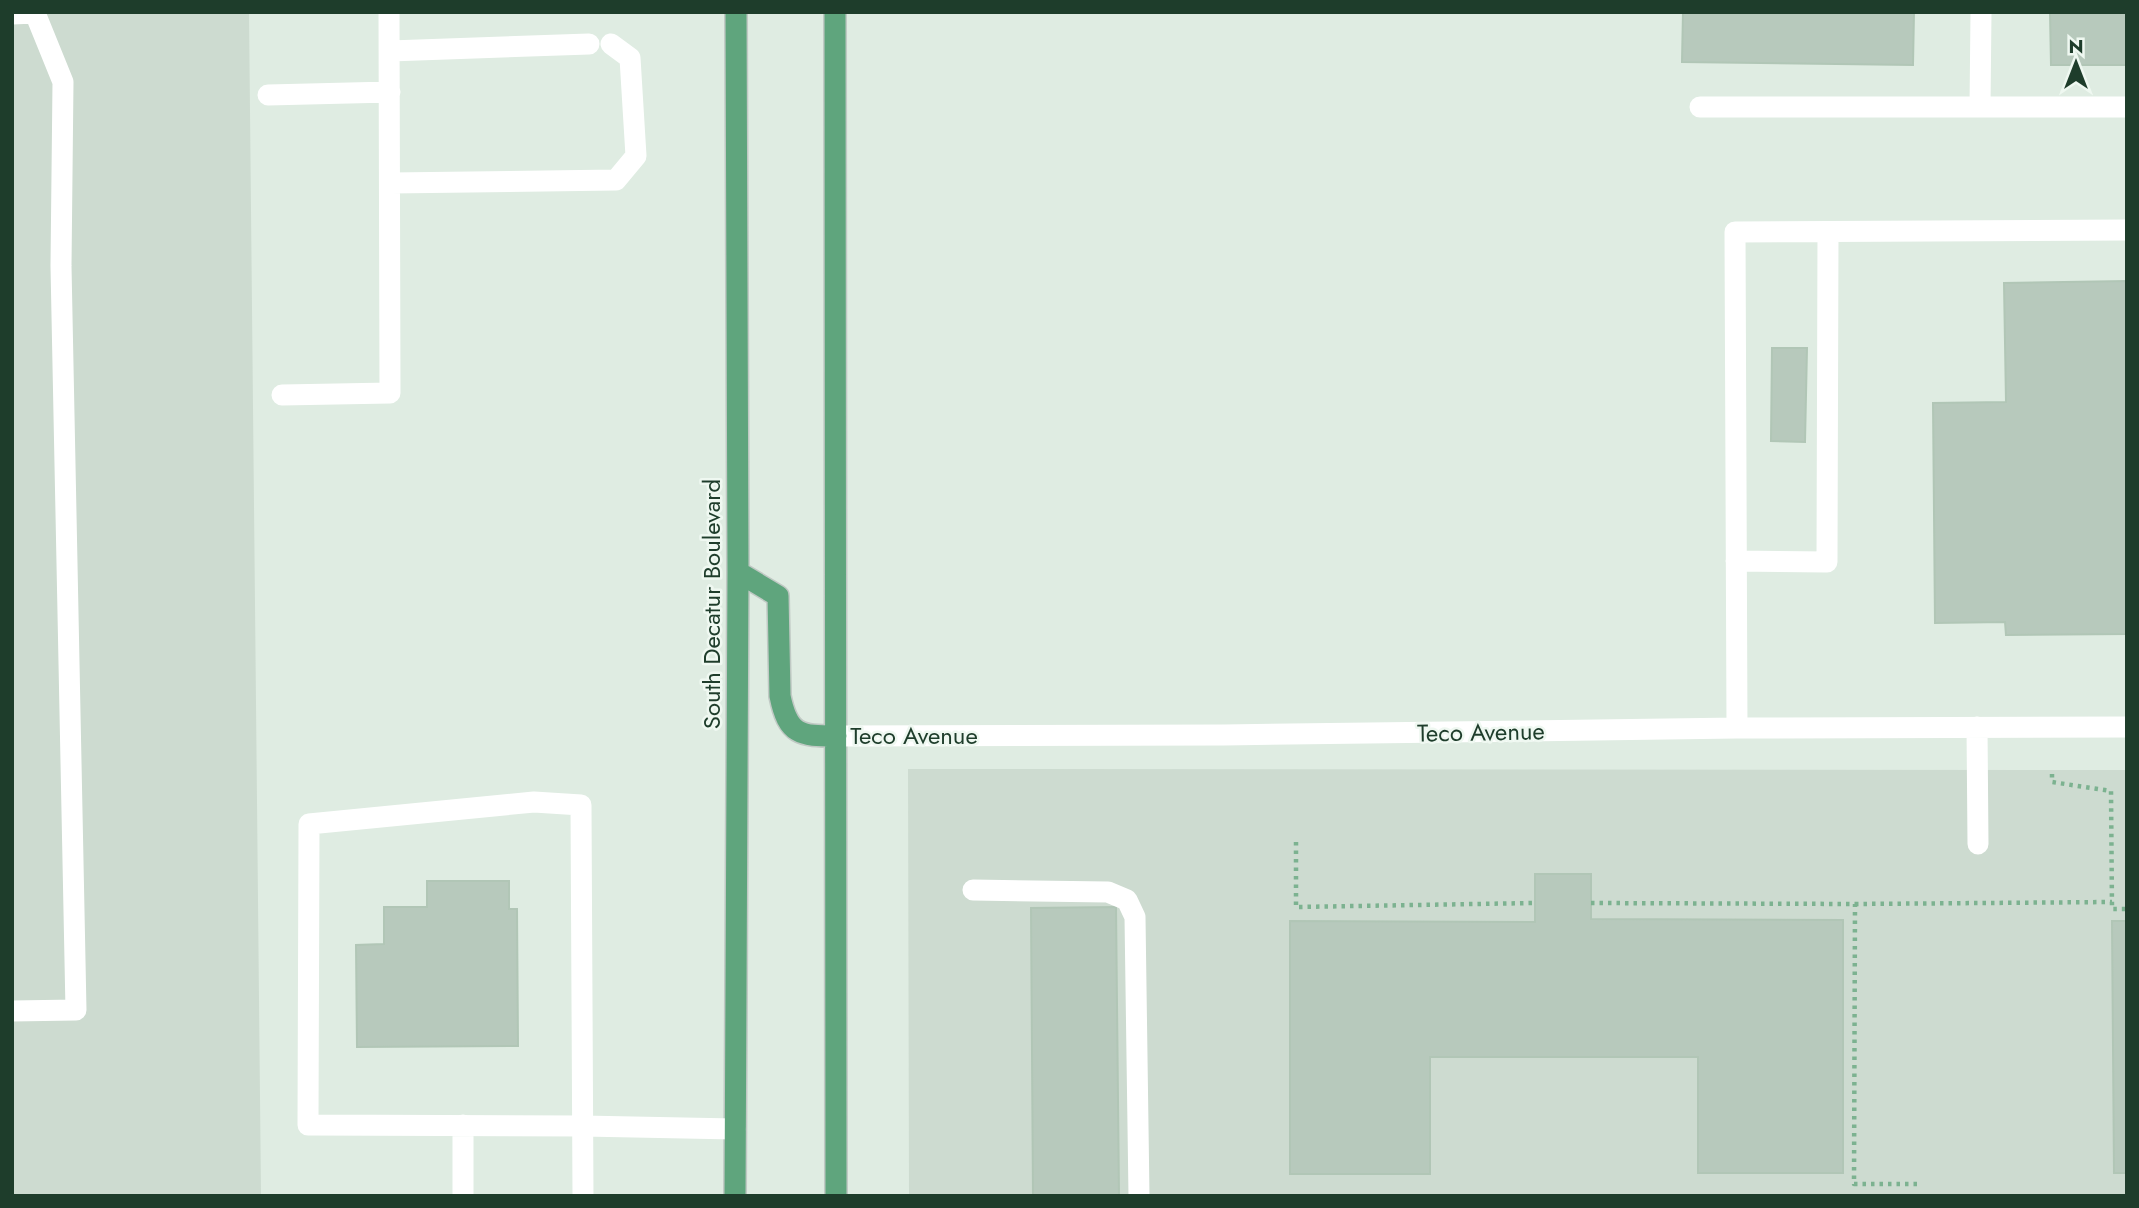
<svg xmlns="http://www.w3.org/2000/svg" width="2139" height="1208" viewBox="0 0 2139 1208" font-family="Jost,sans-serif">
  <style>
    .built { fill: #cddbd0 }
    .building { fill: #b7c9bc; stroke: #b1c6b6; stroke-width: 2 }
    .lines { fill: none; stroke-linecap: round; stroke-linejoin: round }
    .major-casing { stroke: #c0c9c4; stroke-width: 24 }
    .path { stroke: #7cb290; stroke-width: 4.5; stroke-dasharray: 3.5 5; stroke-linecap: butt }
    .minor { stroke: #fff; stroke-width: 21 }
    .major { stroke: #5fa57d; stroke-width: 21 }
    .labels { text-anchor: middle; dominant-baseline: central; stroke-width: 5; stroke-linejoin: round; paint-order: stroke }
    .street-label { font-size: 24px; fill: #1e3d2b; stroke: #eff8f1 }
  </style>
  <rect width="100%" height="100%" fill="#dfece2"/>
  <path class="built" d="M12,12H249L261,1196H12Z
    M908,769L2127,770V1196H909Z"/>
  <path class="building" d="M1683,12H1914L1913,65L1682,62Z
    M2050,12H2127V65H2051Z
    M2127,281V634L2006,635L2005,622L1935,623L1933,403L2006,402L2004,283Z
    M1772,348H1807L1805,442L1771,441Z
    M1535,874H1591V919L1843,920V1173H1698V1057H1430V1174H1290V921L1535,922Z
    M427,881H509V909H517L518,1046L357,1047L356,945L384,944V907H427Z
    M1116,907L1119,1196H1033L1031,908Z
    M2112,921H2127V1173H2114Z"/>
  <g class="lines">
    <defs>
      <path id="major" d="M835,12L836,1196
        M738,572L778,596L780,696C788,735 800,736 836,736
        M735,1196L738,572L736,12"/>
    </defs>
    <use href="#major" class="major-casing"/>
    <path class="path" d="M2052,774V782L2111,791L2112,909H2127
      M1296,842V907L1535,903
      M1591,903L1855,904L1854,1184H1918
      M1855,904L2112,902"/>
    <path class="minor" d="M12,14L35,13L63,82L61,266L76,1010L12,1011
      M390,51L589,44
      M268,95L390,92
      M1700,107H1980L1981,12
      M1980,107H2127
      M391,183L616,180L636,156L630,58L611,44
      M282,395L390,393L389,12
      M1736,561L1827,562L1828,232
      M1977,727L1978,844
      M1737,728L1735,232L2127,230
      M836,736L1224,735L1737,728L2127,727
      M973,890L1108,892L1127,900L1135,917L1139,1196
      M463,1125V1196
      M583,1196L581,805L534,802L309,824L308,1125L583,1126L735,1129"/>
    <use href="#major" class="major"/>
  </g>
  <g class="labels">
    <g class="street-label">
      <text transform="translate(711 604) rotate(-90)">South Decatur Boulevard</text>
      <text transform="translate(1481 732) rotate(-1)">Teco Avenue</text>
      <text x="914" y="735">Teco Avenue</text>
    </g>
  </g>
  <rect width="2139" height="1208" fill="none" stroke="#1e3d2b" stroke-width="28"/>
  <g transform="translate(2076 63)" stroke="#eff8f1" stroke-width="5" paint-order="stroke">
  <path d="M0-5L12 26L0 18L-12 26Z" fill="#1e3d2b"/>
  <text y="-10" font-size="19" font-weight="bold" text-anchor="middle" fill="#1e3d2b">N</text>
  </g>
</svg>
